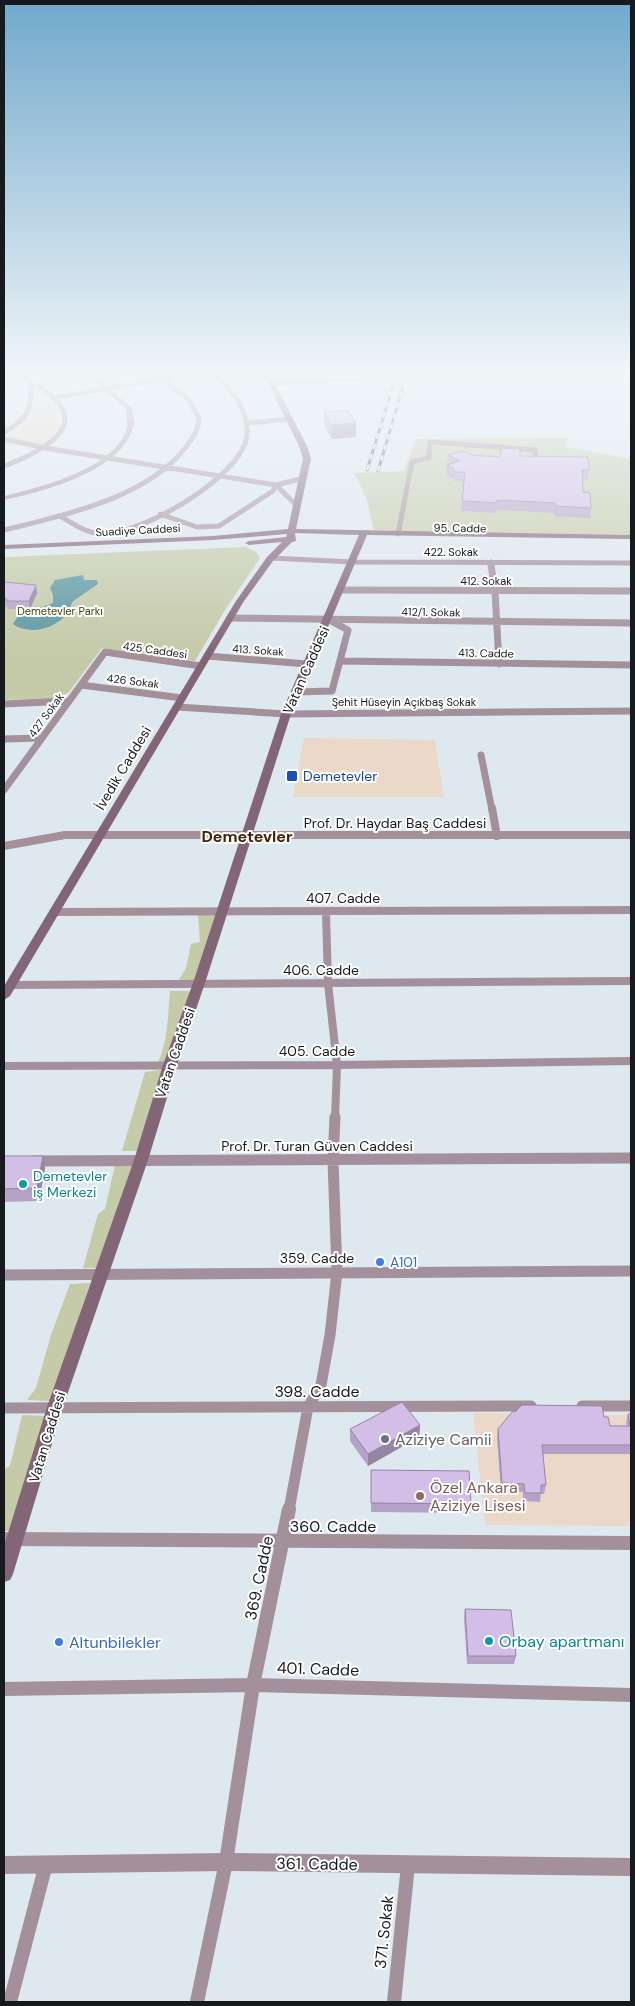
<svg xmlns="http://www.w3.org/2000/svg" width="635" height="2006" viewBox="0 0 635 2006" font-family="'DM Sans',sans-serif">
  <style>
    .education { fill: #ecd8c9 }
    .green { fill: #c5caa9 }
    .water { fill: #5e98a2 }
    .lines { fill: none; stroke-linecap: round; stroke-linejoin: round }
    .pedestrian { stroke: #a3909b; stroke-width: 4.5 }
    .minor-far4 { stroke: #a3909b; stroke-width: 5 }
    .minor-far3 { stroke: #a3909b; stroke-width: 7 }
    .minor-far2 { stroke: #a3909b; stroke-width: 8 }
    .minor-far1 { stroke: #a3909b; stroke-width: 11 }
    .minor { stroke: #a3909b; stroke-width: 14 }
    .tertiary { fill: #a3909b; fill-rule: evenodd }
    .secondary { fill: #826676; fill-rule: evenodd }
    .rail-casing { stroke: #5e6469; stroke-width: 3 }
    .rail { stroke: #fff; stroke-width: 2; stroke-dasharray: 5.5; stroke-linecap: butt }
    .wall { fill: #b5a3c7 }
    .shaded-wall { fill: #9485a2 }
    .building { fill: #d3bee7; stroke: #9485a2 }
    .transit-dot { fill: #1a4fb4; stroke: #fff; stroke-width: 2 }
    .culture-dot { fill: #0f9aa8; stroke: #fff; stroke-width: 2 }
    .shop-dot { fill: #3f7fe0; stroke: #fff; stroke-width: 2 }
    .worship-dot { fill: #6b7280; stroke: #fff; stroke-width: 2 }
    .education-dot { fill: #8d6e63; stroke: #fff; stroke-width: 2 }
    .labels { text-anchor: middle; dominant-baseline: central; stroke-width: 4; stroke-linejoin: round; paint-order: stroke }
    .far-street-label { font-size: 11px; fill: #161a1d; stroke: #fff }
    .far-park-label { font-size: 11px; fill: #434712; stroke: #fff }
    .street-label { font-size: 14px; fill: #161a1d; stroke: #fff }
    .transit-label { font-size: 14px; fill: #164399; stroke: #fff; text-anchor: start }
    .culture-label { font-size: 14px; fill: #0d838f; stroke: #fff; text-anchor: start }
    .shop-label { font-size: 14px; fill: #366cbe; stroke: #fff; text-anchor: start }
    .quarter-label { font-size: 16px; font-weight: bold; fill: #422408; stroke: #fff }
    .near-street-label { font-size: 16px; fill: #161a1d; stroke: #fff }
    .near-worship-label { font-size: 16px; fill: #5b616d; stroke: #fff; text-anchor: start }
    .near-education-label { font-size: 16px; fill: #785e54; stroke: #fff; text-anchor: start }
    .near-culture-label { font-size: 16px; fill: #0d838f; stroke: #fff; text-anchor: start }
    .near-shop-label { font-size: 16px; fill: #366cbe; stroke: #fff; text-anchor: start }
  </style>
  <rect width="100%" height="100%" fill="#dee8ef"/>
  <path class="education" d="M35,402H49L55,405L59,414V426L52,438L42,446L5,438L23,424Z
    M304,738L435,740L444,797H293Z
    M473,1413L631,1415V1526L485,1525Z"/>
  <path class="green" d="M568,438L565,447L631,459V535L374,530L366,497L354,473L404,471L416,439Z
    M246,547L256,552L260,558L225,610L195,661L102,648L69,692C56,704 21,699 4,700V557Z
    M216,913L197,980H179L186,968L191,944L200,942L198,914Z
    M170,991H192L167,1061L158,1063C168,1040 168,1015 170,991Z
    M165,1069L139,1151H122L145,1072Z
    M135,1164L96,1268H83L98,1214L105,1209L115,1165Z
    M90,1283L51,1401L27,1400L36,1388L51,1335L70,1284Z
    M22,1415L48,1416L9,1531H4V1469L10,1466Z"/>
  <path class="water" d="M83,575L84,580H97L98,584L72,602C67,626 32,638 13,624L18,616L53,603V595L50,588L55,580Z"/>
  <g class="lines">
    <path class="pedestrian" d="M23,376L30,373
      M52,398L109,388"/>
    <path class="minor-far4" d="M109,388L195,373
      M248,423L290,419
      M4,432C28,419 32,410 31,383
      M4,439L45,448L276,485L296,505
      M4,466C23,459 80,436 61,407C52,392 33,383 19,373
      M160,514L197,527L219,526L273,491L276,485L304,478
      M60,516C73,524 86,533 102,534C140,535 243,477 247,435C249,409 231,391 215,373
      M4,530C62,516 147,498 185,448C193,439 199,430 199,418L187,398L154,373
      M398,534L412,462L429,458L430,442L535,450L536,461
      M271,558L353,562L631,563
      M491,562L492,566"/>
    <path class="minor-far3" d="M491,565L495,591L499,664
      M341,590L631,591
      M230,618L631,623
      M207,656L307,664
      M340,661L631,665
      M81,685L182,698
      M296,692L332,691L348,630L331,621
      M4,704L69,701
      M177,707L286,714L631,711
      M4,739L42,738
      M481,755L492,810
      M4,790L105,652L201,666"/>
    <path class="minor-far2" d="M492,808L497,836
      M4,846L65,835H631
      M54,912L631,910
      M326,912L328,983L337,1065L335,1119
      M10,985L631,981
      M4,1066L337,1065L631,1061"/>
    <path class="minor-far1" d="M34,1161L631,1158
      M4,1275L631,1271
      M582,1406H631
      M4,1408L531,1406
      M289,1510L308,1407L321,1385L330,1335L337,1272L333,1161L335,1117"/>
    <path class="minor" d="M4,1539L631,1543
      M4,1689L253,1685L631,1695
      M10,2002L46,1864
      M197,2002L226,1862L253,1685L289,1509
      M394,2002L408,1865"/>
    <path class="tertiary" d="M85,373H92L132,408C133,414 135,421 133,427C122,471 42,492 4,500V496C41,487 115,469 127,428C128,422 126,415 126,409Z
      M384,373H390L387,379L271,386L268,384L271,382L383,376Z
      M226,1853L631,1858V1876L226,1871L4,1874V1856Z"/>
    <path class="secondary" d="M263,373H269L307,446L311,458L296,529L631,535V539L367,535L291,714L205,983L177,1065L148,1160L63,1407L13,1574L10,1580L4,1582V1546L47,1407L134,1160L163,1065L193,983L281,714L359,535L295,533L296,541L292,542L273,561L244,601L10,996L4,1000V986L236,601L267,557L282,542L249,545L245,543L249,541L286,537L287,534L213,540L4,549V545L213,536L288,529L303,458L299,446Z"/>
    <defs>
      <path id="rail" d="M367,470L397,373
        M378,471L407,373"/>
    </defs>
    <use href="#rail" class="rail-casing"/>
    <use href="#rail" class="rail"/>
  </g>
  <path class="wall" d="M324,412L356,423V437L332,439L324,425Z
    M448,455L500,457L520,456L589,470L588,480H583V492L591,508L590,518L554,516V513L497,510V513L461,511L464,482L453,481L454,479L446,475Z
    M4,582L36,585L37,593L30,609H8V607H4Z
    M4,1156L45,1168L39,1201L4,1202Z
    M515,1412L604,1417L610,1426H627L626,1423L628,1414H631V1454H543L546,1485L544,1494H541L540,1502L523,1501V1492H501L497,1438L498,1429Z
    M420,1425L419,1437L368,1466L350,1441V1429Z
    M371,1470L471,1504L470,1513L371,1512Z
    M465,1609L516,1656L514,1664H467L464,1618Z"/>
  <path class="shaded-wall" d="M356,423V437L332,439V425Z
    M36,585L37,593L30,609L29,601Z
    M43,1156L45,1168L39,1201L37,1188Z
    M420,1425L419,1437L368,1466V1454Z"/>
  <path class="building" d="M348,410L356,423L332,425L324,412Z
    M501,448L520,449V456L588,457L589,470H582L583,492L590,493L591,508L555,506V503L497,500V503L462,501L465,472H454V469L447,465L460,461L448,455L462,451L472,455L500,457Z
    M4,582L36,585L29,601H7V599H4Z
    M4,1156H43L37,1188L4,1189Z
    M402,1402L420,1425L368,1454L350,1429Z
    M522,1405L602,1406L604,1417H608L610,1426H630L628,1414H631V1445H542L546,1485H541V1493H525L524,1484L502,1483L498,1429L513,1411L515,1412Z
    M371,1470L469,1471L471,1504L371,1503Z
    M465,1609L511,1610L516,1656H468Z"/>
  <linearGradient id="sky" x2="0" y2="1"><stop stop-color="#71a9cc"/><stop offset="0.57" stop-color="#f0f5f8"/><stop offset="1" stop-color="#f0f5f8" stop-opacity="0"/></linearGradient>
  <rect width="635" height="654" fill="url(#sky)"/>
  <rect class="transit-dot" x="286" y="770" width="12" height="12" rx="2.5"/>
  <g class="culture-dot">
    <circle cx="23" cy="1184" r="5"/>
    <circle cx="489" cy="1641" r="5"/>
  </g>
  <g class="shop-dot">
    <circle cx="380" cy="1262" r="5"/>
    <circle cx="59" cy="1642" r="5"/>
  </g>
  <circle class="worship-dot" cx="385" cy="1439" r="5"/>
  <circle class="education-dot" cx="420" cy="1496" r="5"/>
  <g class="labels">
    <g class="far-street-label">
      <text transform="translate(460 528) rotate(1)">95. Cadde</text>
      <text transform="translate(138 530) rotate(-3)">Suadiye Caddesi</text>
      <text x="451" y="552">422. Sokak</text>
      <text x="486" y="581">412. Sokak</text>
      <text transform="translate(431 612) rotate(1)">412/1. Sokak</text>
      <text transform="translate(155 650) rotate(8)">425 Caddesi</text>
      <text transform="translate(258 650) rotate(4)">413. Sokak</text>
      <text transform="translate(486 653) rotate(1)">413. Cadde</text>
      <text transform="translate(133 681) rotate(7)">426 Sokak</text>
      <text x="404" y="702">Şehit Hüseyin Açıkbaş Sokak</text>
      <text transform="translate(46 715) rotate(-54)">427 Sokak</text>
    </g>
    <g class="far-park-label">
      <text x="60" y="611">Demetevler Parkı</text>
    </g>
    <g class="street-label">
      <text transform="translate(306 670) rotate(-66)">Vatan Caddesi</text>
      <text transform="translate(123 768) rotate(-59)">İvedik Caddesi</text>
      <text x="395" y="823">Prof. Dr. Haydar Baş Caddesi</text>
      <text x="343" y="898">407. Cadde</text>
      <text x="321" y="970">406. Cadde</text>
      <text x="317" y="1051">405. Cadde</text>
      <text transform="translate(175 1053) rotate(-71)">Vatan Caddesi</text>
      <text x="317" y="1146">Prof. Dr. Turan Güven Caddesi</text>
      <text x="317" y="1258">359. Cadde</text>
      <text transform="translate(47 1437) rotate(-73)">Vatan Caddesi</text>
    </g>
    <g class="transit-label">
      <text x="303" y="776">Demetevler</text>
    </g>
    <g class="culture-label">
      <text x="33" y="1176">Demetevler<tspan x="33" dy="16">iş Merkezi</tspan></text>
    </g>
    <g class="shop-label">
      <text x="390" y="1262">A101</text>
    </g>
    <g class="quarter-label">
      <text x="247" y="836">Demetevler</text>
    </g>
    <g class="near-street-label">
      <text x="317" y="1391">398. Cadde</text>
      <text x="333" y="1526">360. Cadde</text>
      <text transform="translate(259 1578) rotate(-78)">369. Cadde</text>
      <text transform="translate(318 1669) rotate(2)">401. Cadde</text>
      <text transform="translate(317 1864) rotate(1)">361. Cadde</text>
      <text transform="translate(384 1932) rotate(-84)">371. Sokak</text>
    </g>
    <g class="near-worship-label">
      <text x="395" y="1439">Aziziye Camii</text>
    </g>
    <g class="near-education-label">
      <text x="430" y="1487">Özel Ankara<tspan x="430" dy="18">Aziziye Lisesi</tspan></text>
    </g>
    <g class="near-culture-label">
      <text x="499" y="1641">Orbay apartmanı</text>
    </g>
    <g class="near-shop-label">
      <text x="69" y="1642">Altunbilekler</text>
    </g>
  </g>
  <rect width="635" height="2006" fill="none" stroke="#161a1d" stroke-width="10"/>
</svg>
